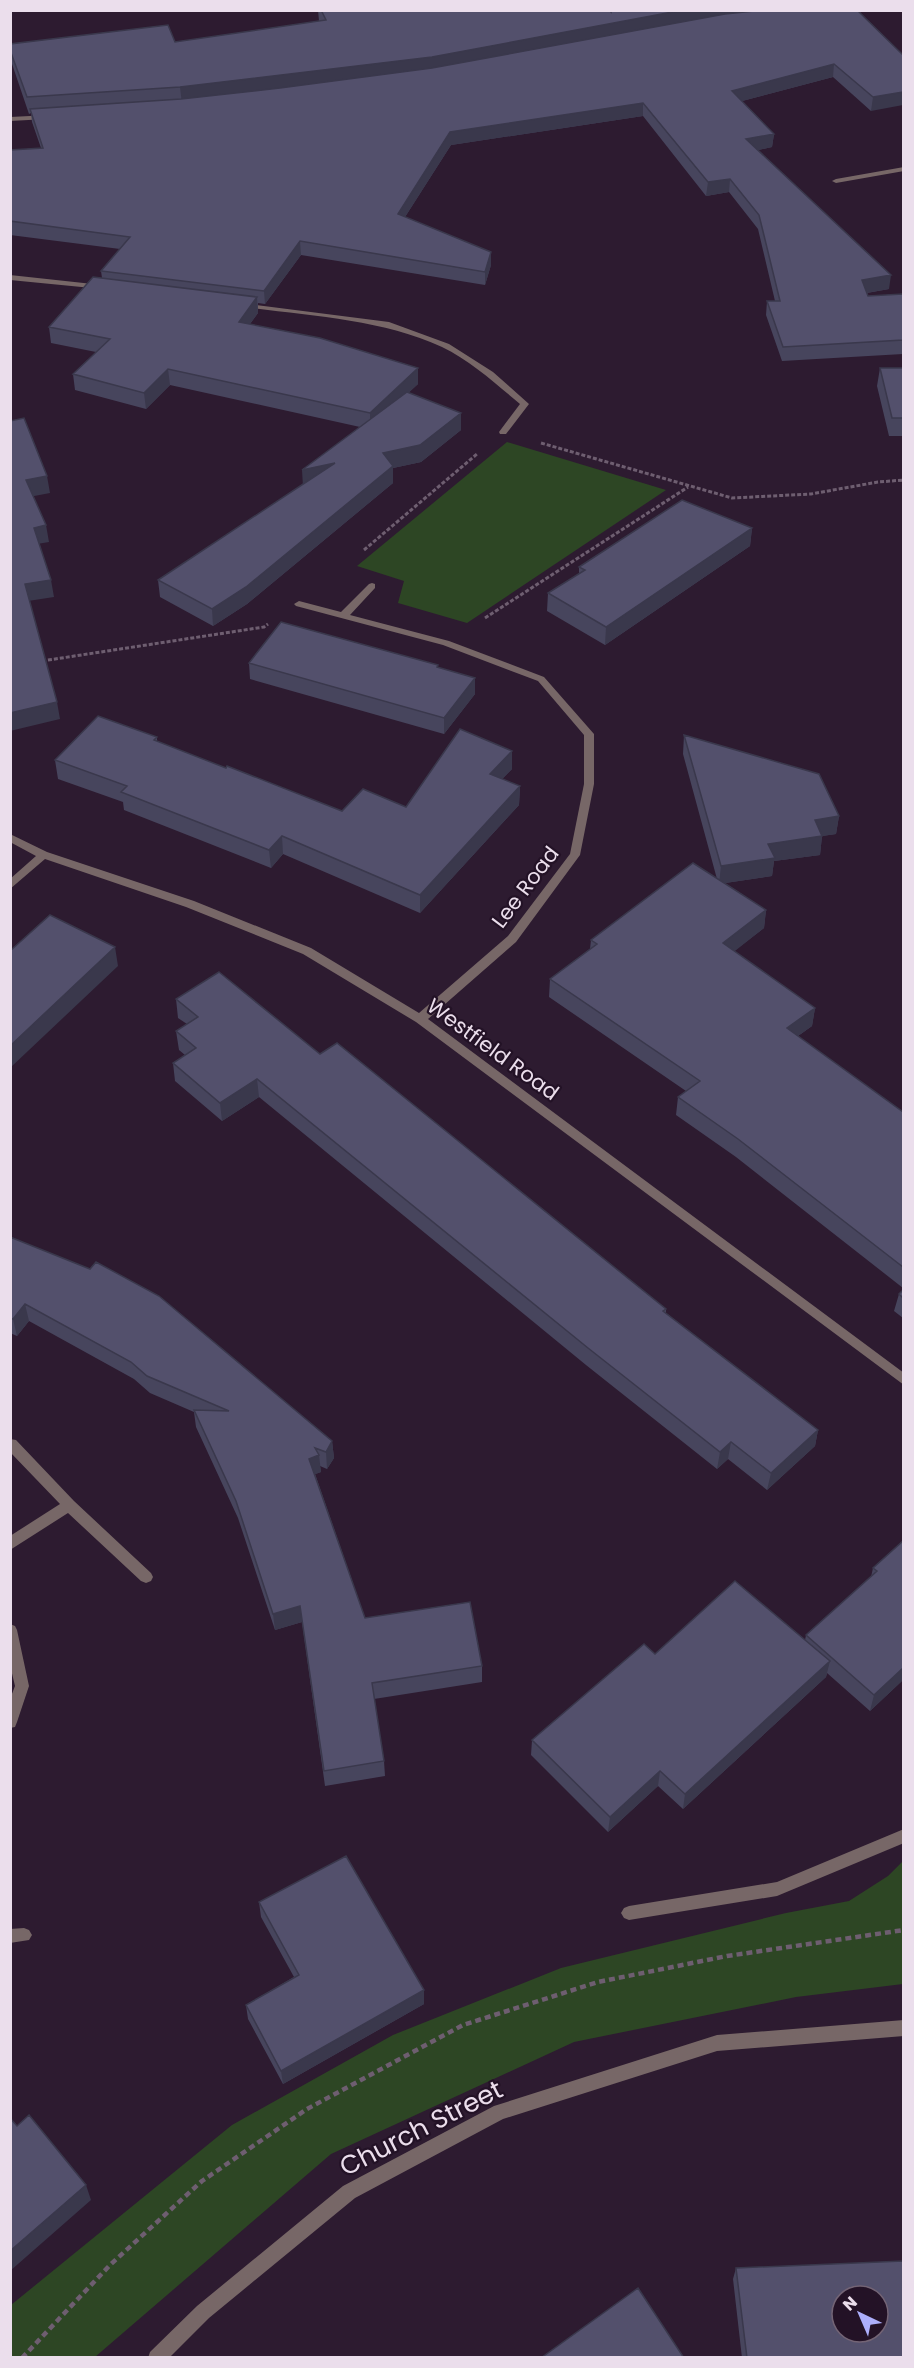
<svg xmlns="http://www.w3.org/2000/svg" width="914" height="2368" viewBox="0 0 914 2368" font-family="Poppins,sans-serif">
  <style>
    .green { fill: #2d4624 }
    .lines { fill: none; stroke-linecap: round; stroke-linejoin: round }
    .path-far2 { stroke: #6e5e70; stroke-width: 2; stroke-dasharray: 3 2; stroke-linecap: butt }
    .path-far1 { stroke: #6e5e70; stroke-width: 3; stroke-dasharray: 4 2; stroke-linecap: butt }
    .path { stroke: #6e5e70; stroke-width: 4.5; stroke-dasharray: 6 4; stroke-linecap: butt }
    .service { fill: #776767; fill-rule: evenodd }
    .minor { fill: #776767; fill-rule: evenodd }
    .wall { fill: #47455d }
    .shaded-wall { fill: #3a384c }
    .building { fill: #53506c; stroke: #3a384c; stroke-width: 1.5; fill-rule: evenodd }
    .labels { text-anchor: middle; dominant-baseline: central; stroke-width: 4.5; stroke-linejoin: round; paint-order: stroke }
    .street-label { font-size: 21px; fill: #ebdeec; stroke: #231226 }
    .near-street-label { font-size: 26px; fill: #ebdeec; stroke: #231226 }
  </style>
  <rect width="100%" height="100%" fill="#2d1b30"/>
  <path class="green" d="M507,442L666,490L467,623L398,603L404,581L357,566Z
    M903,1861V1984L796,1997L574,2042L331,2154L95,2357H11V2305L232,2125L393,2035L561,1968L786,1913L849,1901L888,1876Z"/>
  <g class="lines">
    <path class="path-far2" d="M10,11L17,10"/>
    <path class="path-far1" d="M541,443L732,498L811,494L878,482L904,480
      M364,550L477,454
      M485,618L688,487
      M42,661L264,627L268,624"/>
    <path class="path" d="M22,2358L110,2265L202,2181L307,2109L463,2025L598,1982L727,1956L904,1930"/>
    <path class="service" d="M10,1624L15,1626L17,1630L29,1686L17,1722L15,1727L10,1728V1699L15,1686L10,1665Z
      M24,1928L29,1930L32,1935L29,1940L10,1943V1929Z"/>
    <path class="minor" d="M847,10H874L843,15L839,13Z
      M50,115L51,117L47,119L10,121V117Z
      M904,167V171L836,183L832,181L836,179Z
      M10,275L102,285L106,287L102,289L10,280Z
      M241,303L389,322L449,344L493,372L529,404L506,434H500L499,432L520,404C496,384 471,361 442,347C381,319 310,316 244,307H241Z
      M372,583L375,584V588L350,615L449,641L544,677L594,734V784L580,855L516,942L428,1019L904,1373V1385L416,1022L303,954L186,907L45,859L10,889V879L36,856L10,842V834L47,852L194,901L311,948L419,1013L508,936L570,854L584,784V735L538,681L443,645L296,606L294,604L299,601L341,612L369,584Z
      M10,1439L16,1440L74,1501L151,1573L153,1577L151,1581L146,1583L141,1581L68,1513L10,1550V1536L60,1504L10,1452Z
      M904,1829V1843L777,1896L629,1920L624,1918L621,1913L624,1908L629,1906L777,1882Z
      M904,2020V2036L717,2051L503,2119L355,2198L209,2318L169,2358H148L150,2352L197,2306L343,2186L494,2106L717,2035Z"/>
  </g>
  <path class="wall" d="M318,10H609L611,12L903,55L871,111L833,77L742,101L774,134L772,147L758,150L889,289L867,293L868,296L903,294V354L782,361L766,315L767,301H775L758,229L729,192L706,196L643,116L451,145L405,217L491,265L485,285L301,255L265,304L258,303V313L250,324L418,384L408,393L461,413V430L421,462L393,468V483L247,604L213,626L160,597L158,580L303,484L360,427L170,385L146,409L75,390L73,374L96,352L51,343L49,327L102,278L101,271L120,249L10,235V150L41,148L32,122L31,113L29,114L11,61L10,44L175,42L319,21Z
    M880,368H903V436H889L877,386Z
    M752,528L750,546L605,645L547,611L548,593L579,574V567Z
    M249,663L475,694L444,734L250,679Z
    M684,735L839,816L836,834L822,836L820,855L774,861L772,876L725,883L766,910L764,928L734,951L815,1008L812,1026L798,1036L903,1112V1288L736,1157L676,1115L678,1097L686,1091L549,997L550,979L590,949L591,940L717,879L683,754Z
    M157,737V742L226,768L342,811L406,807L512,751V769L502,779L520,786L519,805L420,913L283,854L271,868L124,810L123,802L58,779L55,760Z
    M176,999L320,1054L666,1309V1313L818,1430L815,1446L767,1490L728,1459L717,1469L586,1365L259,1097L222,1121L175,1081L173,1063L185,1055L179,1050L176,1031L187,1024L178,1018Z
    M10,1237L332,1441L334,1458L327,1469L320,1466L321,1472L315,1474L365,1618L482,1666V1682L374,1699L384,1761L385,1776L325,1786L302,1622L275,1630L238,1518L196,1427L194,1412L150,1393L134,1379L29,1321L17,1336L10,1333Z
    M903,1290V1318L894,1311L899,1294Z
    M903,1541V1680L870,1711L827,1673L826,1677L683,1809L658,1786L608,1832L531,1755L532,1740L655,1654L805,1640L806,1635L871,1577L873,1568Z
    M259,1902L424,1990V2004L283,2084L248,2019L246,2005L294,1977L261,1917Z
    M736,2268L903,2358H742L733,2279Z"/>
  <path class="shaded-wall" d="M683,10H812L432,73L182,104L180,87Z
    M834,64L833,77L731,104L732,91Z
    M903,92V105L871,111L873,97Z
    M643,103V116L451,145L398,228V214L450,132Z
    M774,134L772,147L745,153L746,139Z
    M730,179L729,192L706,196L708,182Z
    M300,241L301,255L265,304L264,291Z
    M491,252V265L485,285V272Z
    M891,275L889,289L860,294L862,280Z
    M257,297L258,313L240,337L239,322Z
    M418,368V384L370,429V413Z
    M168,369L170,385L146,409L144,393Z
    M461,413V430L421,462L393,468V483L247,604L213,626L212,609L383,453Z
    M335,463L303,487L302,470Z
    M47,476L50,493L29,497L26,480Z
    M46,525L49,542L37,544L34,528Z
    M752,528L750,546L605,645L606,627Z
    M51,580L54,597L28,601L25,584Z
    M475,678V694L444,734V718Z
    M57,702L60,719L10,731V713Z
    M512,751V769L490,792V774Z
    M520,786L519,805L420,913V895Z
    M839,816L836,834L822,836L820,855L774,861L772,876L719,884L721,866L768,844L815,820Z
    M282,836L283,854L271,868L269,850Z
    M766,910L764,928L721,962L723,943Z
    M115,947L118,966L10,1068V1046Z
    M815,1008L812,1026L784,1046L787,1028Z
    M257,1079L259,1097L222,1121L220,1103Z
    M25,1304L29,1321L17,1336L13,1319Z
    M818,1430L815,1446L767,1490L771,1473Z
    M332,1441L334,1458L327,1469L326,1452Z
    M731,1442L728,1459L717,1469L720,1452Z
    M319,1455L321,1472L311,1476L309,1459Z
    M300,1606L302,1622L275,1630L273,1614Z
    M830,1661L826,1677L683,1809L685,1794Z
    M903,1668V1680L870,1711L874,1695Z
    M660,1771L658,1786L608,1832L610,1817Z
    M424,1990V2004L283,2084L281,2071Z
    M86,2185L91,2200L10,2271V2251Z"/>
  <path class="building" d="M321,10H609L611,12V10H683L432,57L180,87L27,97L10,50V44L168,25L175,42L326,20Z
    M765,10H857L903,55V92L873,97L834,64L732,91L774,134L746,139L891,275L862,280L868,296L903,294V340L783,347L767,301H780L759,215L730,179L708,182L643,103L450,132L398,214L491,252L485,272L300,241L264,291L101,271L130,237L10,221V150L43,148L30,109L181,99L280,88L432,68L725,14Z
    M93,277L257,297L239,322L320,338L418,368L370,413L168,369L144,393L73,374L110,339L49,327Z
    M880,368H903V418H892Z
    M407,392L461,413L420,445L383,453L393,466L246,587L212,609L158,580L335,463L302,470Z
    M24,418L47,476L26,480L46,525L34,528L51,580L25,584L57,702L10,713V421Z
    M682,500L752,528L606,627L548,593L585,570L579,567Z
    M281,622L438,665L437,667L475,678L444,718L249,663Z
    M98,716L157,737L154,740L226,768L227,766L342,811L363,789L406,807L460,729L512,751L490,774L520,786L420,895L282,836L269,850L121,792L127,786L55,760Z
    M684,735L819,774L839,816L815,820L822,836L768,844L775,858L721,866Z
    M693,863L766,910L723,943L815,1008L787,1028L903,1112V1267L738,1139L678,1097L700,1081L550,979L597,944L591,940Z
    M50,915L115,947L10,1046V951Z
    M219,972L320,1054L337,1043L666,1309L663,1311L818,1430L771,1473L731,1442L720,1452L588,1348L257,1079L220,1103L173,1063L196,1048L176,1031L198,1017L176,999Z
    M10,1237L90,1269L96,1262L159,1296L332,1441L326,1452L315,1448L319,1455L309,1459L365,1618L470,1602L482,1666L372,1683L384,1761L324,1771L300,1606L273,1614L236,1501L194,1410L229,1411L147,1376L131,1362L25,1304L13,1319L10,1318Z
    M903,1290V1298L899,1294Z
    M903,1541V1668L874,1695L806,1635L877,1571L873,1568Z
    M735,1581L830,1661L685,1794L660,1771L610,1817L532,1740L644,1644L655,1654Z
    M346,1856L424,1990L281,2071L246,2005L299,1975L259,1902Z
    M29,2115L86,2185L10,2251V2118L17,2126Z
    M903,2261V2358H747L736,2268ZM842,2296H878V2332H842Z
    M638,2288L684,2358H541Z"/>
  <g class="labels">
    <g class="street-label">
      <text transform="translate(525 887) rotate(-53)">Lee Road</text>
      <text transform="translate(493 1049) rotate(36)">Westfield Road</text>
    </g>
    <g class="near-street-label">
      <text transform="translate(421 2128) rotate(-27)">Church Street</text>
    </g>
  </g>
  <rect width="914" height="2368" fill="none" stroke="#ebdeec" stroke-width="24"/>
  <g transform="translate(860 2314) rotate(316)"><circle r="28" fill="#231226" stroke="#736475" stroke-width="1.5"/>
  <path d="M0-4.5L10 22L0 15L-10 22Z" fill="#adaffb"/>
  <text y="-9" font-size="16" font-weight="bold" text-anchor="middle" fill="#ebdeec">N</text>
  </g>
</svg>
